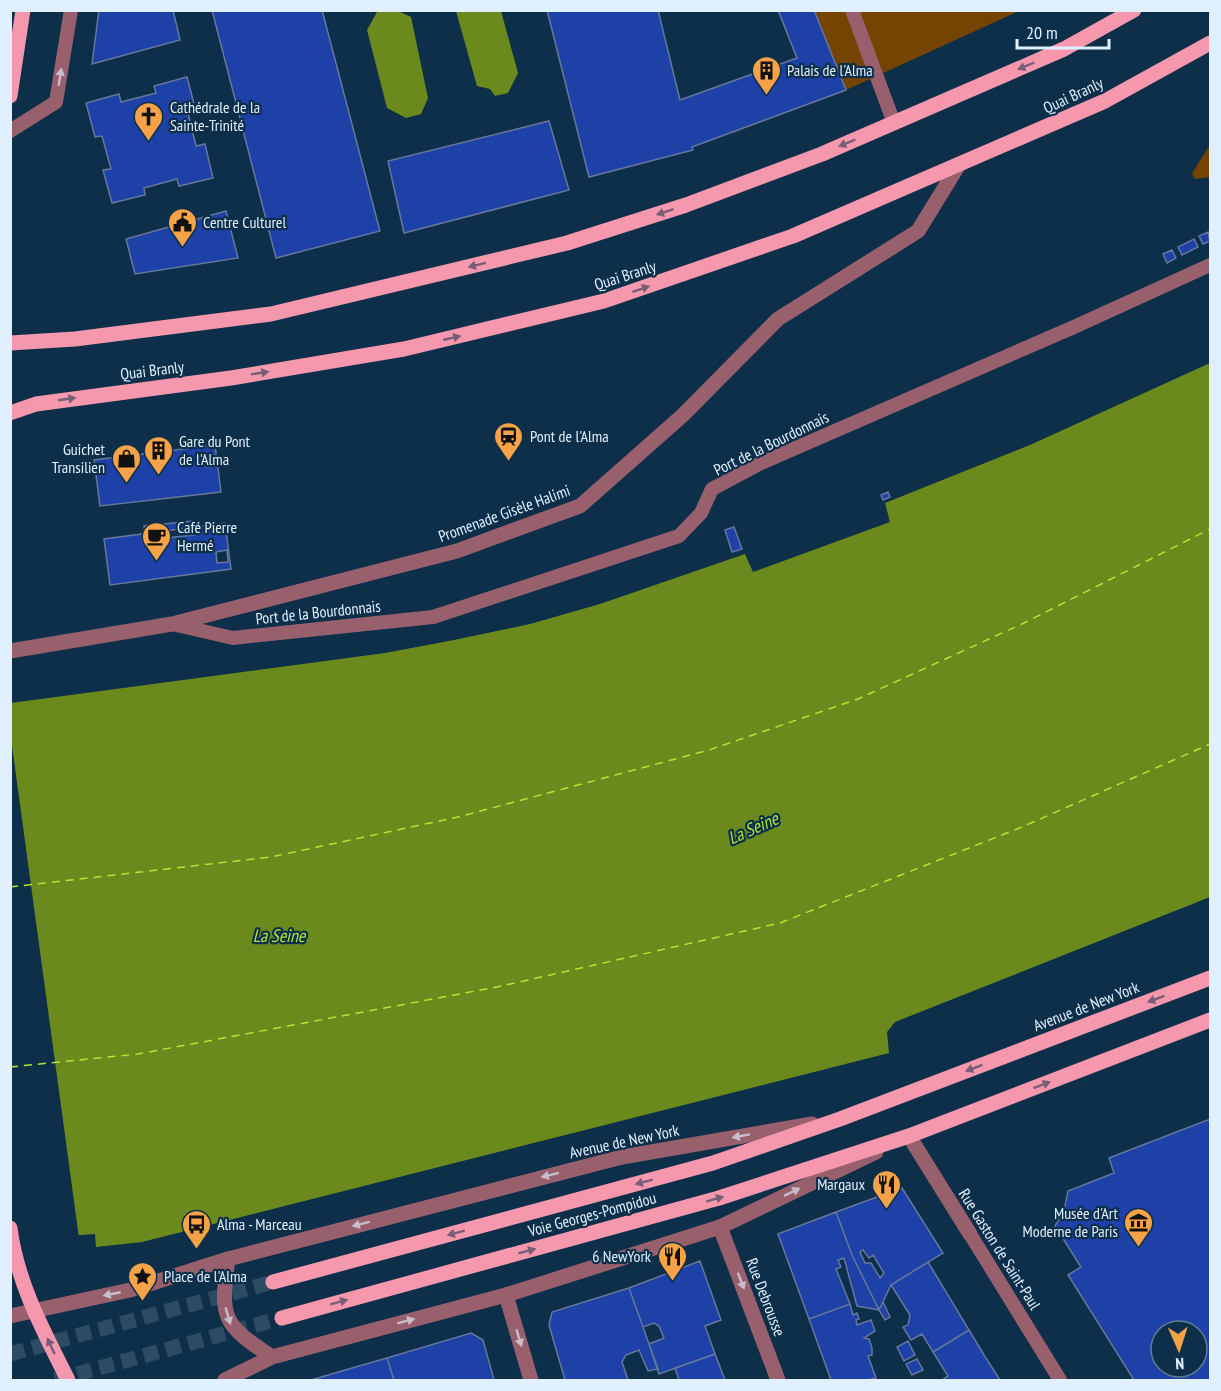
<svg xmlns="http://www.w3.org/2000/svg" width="1221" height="1391" viewBox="0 0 1221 1391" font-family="'PT Sans Narrow',sans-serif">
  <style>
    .green { fill: #754401 }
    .water { fill: #6a8a1e }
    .pier { fill: #0d2f49 }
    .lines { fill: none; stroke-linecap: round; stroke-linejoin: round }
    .ferry { stroke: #b3e535; stroke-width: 1.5; stroke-dasharray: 8 6; stroke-linecap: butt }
    .building { fill: #1d41a6; stroke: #65779c; stroke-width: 1.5; fill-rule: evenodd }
    .primary-tunnel { stroke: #2d4c64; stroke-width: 15; stroke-dasharray: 15 8; stroke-linecap: butt }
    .service { stroke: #985f6c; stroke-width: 14 }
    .pedestrian { stroke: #985f6c; stroke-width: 15 }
    .minor { stroke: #985f6c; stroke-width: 15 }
    .tertiary { stroke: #985f6c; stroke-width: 15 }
    .primary { stroke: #f598ae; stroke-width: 15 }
    .oneway { fill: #755e76 }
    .oneway2 { fill: #c7bdcb }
    .labels { text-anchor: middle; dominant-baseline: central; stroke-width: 4.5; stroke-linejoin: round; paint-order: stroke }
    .poi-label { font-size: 16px; fill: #e1f0fe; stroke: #0d2f49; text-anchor: start }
    .street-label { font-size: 16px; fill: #e1f0fe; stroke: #0d2f49 }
    .water-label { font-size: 18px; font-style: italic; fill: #b3e535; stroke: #0d2f49 }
  </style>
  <rect width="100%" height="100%" fill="#0d2f49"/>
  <path class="green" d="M813,11H1019L846,90Z
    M1210,145V177L1195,179L1192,173Z"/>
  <path class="water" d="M381,11H398L411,17L428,98L421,114L406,118L387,108L367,30L377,12Z
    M456,11H501L518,73L508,93L495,96L490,89L477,86Z
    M1210,363V897L895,1022L887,1032L889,1053L142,1242L96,1247L95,1234L11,1240V703L385,653L454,640L530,624L600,604L745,554L753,572L890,522L885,503L1030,445Z"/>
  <path class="pier" d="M10,731L79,1238L10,1243Z"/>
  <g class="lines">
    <path class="ferry" d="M10,887L271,857L458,817L709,750L858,699L1024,623L1210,529
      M10,1067L138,1054L497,987L780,923L1022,827L1210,744"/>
  </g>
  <path class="building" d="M99,10H173L180,40L92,64Z
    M212,10H322L380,231L276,258Z
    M547,10H658L680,100L797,58L778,10H814L846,90L692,147L693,150L589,177Z
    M187,77L196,111L188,113L196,146L205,144L213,178L179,186L177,179L144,188L145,195L112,203L103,170L111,169L102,136L95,137L86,103L119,94L121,102L156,93L154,86Z
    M549,121L569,190L404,233L388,161Z
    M226,211L238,258L135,274L126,239Z
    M1208,232L1210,241L1203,244L1199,236Z
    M1194,239L1198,247L1182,255L1178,247Z
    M1172,250L1176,258L1167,263L1163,254Z
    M215,445L221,492L100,506L94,460Z
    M216,455L217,466L206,467L205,456Z
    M888,492L890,497L883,500L881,495Z
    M192,521L194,535L146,540L144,526Z
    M225,523L231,569L110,585L104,539Z
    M734,527L742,549L732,552L725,530Z
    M227,550L228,562L217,563L216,552Z
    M1210,1119V1380H1134L1068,1275L1081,1267L1055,1226L1064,1211L1068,1191L1114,1173L1109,1158ZM1161,1331H1197V1367H1161Z
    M902,1188L943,1253L891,1285L879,1310L852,1255L836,1212ZM863,1250L869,1258L873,1255L884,1273L880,1278L871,1263H865L860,1252Z
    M836,1212L852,1255L879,1310L857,1306L844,1258L838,1260L841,1267L836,1269L850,1304L809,1319L778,1234Z
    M700,1261L721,1320L705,1326L715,1354L659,1374L649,1344L664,1338L659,1326L654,1323L643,1327L629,1288Z
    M928,1262L969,1330L933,1352L922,1334L911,1340L903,1327L908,1325L910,1315L891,1285Z
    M629,1288L658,1369L648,1371L639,1350L626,1355L622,1362L628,1380H565L549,1325L552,1312Z
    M883,1302L890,1317L885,1320L879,1310Z
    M850,1304L853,1315L857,1313L859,1319L856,1320L857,1325L871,1320L875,1331L864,1338L869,1339L872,1348V1355L868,1356L876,1378L868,1380H831L809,1319Z
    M969,1330L984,1355L1000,1380H942L948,1376L933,1352Z
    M471,1333L483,1340L494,1380H394L387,1358Z
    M908,1341L915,1355L904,1361L897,1347Z
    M715,1354L725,1380H679L675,1368Z
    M387,1358L394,1380H311L366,1364Z
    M917,1359L923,1370L912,1375L906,1364Z"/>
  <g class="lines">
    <path class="primary-tunnel" d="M10,1354L273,1282
      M55,1380L282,1318"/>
    <path class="service" d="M852,10L894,123
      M10,131L56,102L71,10
      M172,624L233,638L433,617L679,536L701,513L712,489L759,464L1074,327L1210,265
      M970,1234L1060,1380"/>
    <path class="pedestrian" d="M10,651L172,624L457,551L580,506L683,415L778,319L918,231L958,166"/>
    <path class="minor" d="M909,1136L970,1234
      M720,1227L778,1380
      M506,1295L531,1380"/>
    <path class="tertiary" d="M228,1259C220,1318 222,1324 272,1357
      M10,1316L130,1290L228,1259L622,1157L812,1124
      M225,1380L272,1357L506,1295L720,1227L876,1152"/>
    <path class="primary" d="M10,96L23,10
      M10,343L75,339L271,314L567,243L686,205L822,154L1064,49L1134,10
      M10,413L36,404L231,378L404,349L604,301L793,236L1105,101L1210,43
      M10,1228C17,1283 44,1332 68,1380
      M273,1282L713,1163L840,1119L1210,978
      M282,1318L719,1198L909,1136L1210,1020"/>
  </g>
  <defs><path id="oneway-solid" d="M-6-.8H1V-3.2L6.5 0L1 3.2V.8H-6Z" transform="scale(1.5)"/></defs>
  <g class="oneway">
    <use href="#oneway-solid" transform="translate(1026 66) rotate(157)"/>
    <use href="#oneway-solid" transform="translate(847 143) rotate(157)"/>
    <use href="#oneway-solid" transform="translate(665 212) rotate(162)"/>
    <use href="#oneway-solid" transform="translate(477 265) rotate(166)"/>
    <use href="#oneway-solid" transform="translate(641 289) rotate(-19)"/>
    <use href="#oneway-solid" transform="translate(452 338) rotate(-13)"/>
    <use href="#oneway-solid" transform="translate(260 373) rotate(-9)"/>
    <use href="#oneway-solid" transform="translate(67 399) rotate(-8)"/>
    <use href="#oneway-solid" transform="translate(1156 999) rotate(159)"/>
    <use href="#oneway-solid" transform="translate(974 1068) rotate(159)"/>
    <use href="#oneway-solid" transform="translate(1042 1085) rotate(-21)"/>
    <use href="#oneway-solid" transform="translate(644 1182) rotate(165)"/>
    <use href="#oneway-solid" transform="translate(715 1199) rotate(-16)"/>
    <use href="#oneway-solid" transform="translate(456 1233) rotate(165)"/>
    <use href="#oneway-solid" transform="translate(527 1251) rotate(-15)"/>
    <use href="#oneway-solid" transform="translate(339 1302) rotate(-15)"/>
    <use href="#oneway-solid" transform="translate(51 1346) rotate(-115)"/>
  </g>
  <g class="oneway2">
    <use href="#oneway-solid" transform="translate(60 77) rotate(-81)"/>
    <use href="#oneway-solid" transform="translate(741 1136) rotate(170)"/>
    <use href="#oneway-solid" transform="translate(550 1175) rotate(166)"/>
    <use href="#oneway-solid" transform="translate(792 1192) rotate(-26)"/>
    <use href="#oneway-solid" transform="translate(361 1224) rotate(166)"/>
    <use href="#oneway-solid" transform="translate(741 1281) rotate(69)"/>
    <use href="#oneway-solid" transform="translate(112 1294) rotate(169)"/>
    <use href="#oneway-solid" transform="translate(228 1316) rotate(74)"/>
    <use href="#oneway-solid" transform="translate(406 1321) rotate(-15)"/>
    <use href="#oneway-solid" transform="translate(519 1338) rotate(74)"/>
  </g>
  <defs>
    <symbol id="building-pin" viewBox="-11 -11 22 30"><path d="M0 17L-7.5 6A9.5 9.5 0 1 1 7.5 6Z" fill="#f6a247" stroke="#0d2f49"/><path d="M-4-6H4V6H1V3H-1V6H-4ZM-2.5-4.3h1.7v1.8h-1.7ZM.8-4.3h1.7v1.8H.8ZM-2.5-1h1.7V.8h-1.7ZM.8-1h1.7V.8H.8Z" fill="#111"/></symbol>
    <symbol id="church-pin" viewBox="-11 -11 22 30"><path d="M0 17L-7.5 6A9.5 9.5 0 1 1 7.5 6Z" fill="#f6a247" stroke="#0d2f49"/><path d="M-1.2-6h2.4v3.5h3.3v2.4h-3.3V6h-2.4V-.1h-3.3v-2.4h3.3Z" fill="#111"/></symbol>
    <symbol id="civic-pin" viewBox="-11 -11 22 30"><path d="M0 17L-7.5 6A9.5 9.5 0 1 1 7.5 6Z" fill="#f6a247" stroke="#0d2f49"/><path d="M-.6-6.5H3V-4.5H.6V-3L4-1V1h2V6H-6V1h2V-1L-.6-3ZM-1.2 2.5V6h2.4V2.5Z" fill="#111"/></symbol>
    <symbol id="station-pin" viewBox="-11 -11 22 30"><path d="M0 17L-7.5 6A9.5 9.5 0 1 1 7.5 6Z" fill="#f6a247" stroke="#0d2f49"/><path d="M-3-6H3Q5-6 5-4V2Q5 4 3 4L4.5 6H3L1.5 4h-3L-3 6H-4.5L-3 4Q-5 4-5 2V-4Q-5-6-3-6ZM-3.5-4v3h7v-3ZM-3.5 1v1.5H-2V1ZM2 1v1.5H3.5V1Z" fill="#111"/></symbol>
    <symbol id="shop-pin" viewBox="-11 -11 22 30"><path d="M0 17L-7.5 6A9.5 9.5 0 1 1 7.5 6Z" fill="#f6a247" stroke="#0d2f49"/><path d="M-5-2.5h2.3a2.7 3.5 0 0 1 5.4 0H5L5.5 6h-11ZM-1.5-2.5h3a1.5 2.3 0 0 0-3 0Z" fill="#111"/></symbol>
    <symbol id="cafe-pin" viewBox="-11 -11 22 30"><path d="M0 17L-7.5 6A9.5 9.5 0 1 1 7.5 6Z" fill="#f6a247" stroke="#0d2f49"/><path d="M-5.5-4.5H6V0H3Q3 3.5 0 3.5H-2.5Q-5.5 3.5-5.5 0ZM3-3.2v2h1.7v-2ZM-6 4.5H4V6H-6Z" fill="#111"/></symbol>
    <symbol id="restaurant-pin" viewBox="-11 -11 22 30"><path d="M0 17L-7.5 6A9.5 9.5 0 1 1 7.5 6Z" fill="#f6a247" stroke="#0d2f49"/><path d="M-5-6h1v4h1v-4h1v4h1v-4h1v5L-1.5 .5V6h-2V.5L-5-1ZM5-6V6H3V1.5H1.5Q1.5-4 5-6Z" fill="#111"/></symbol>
    <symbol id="museum-pin" viewBox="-11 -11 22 30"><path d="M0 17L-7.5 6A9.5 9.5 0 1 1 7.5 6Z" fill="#f6a247" stroke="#0d2f49"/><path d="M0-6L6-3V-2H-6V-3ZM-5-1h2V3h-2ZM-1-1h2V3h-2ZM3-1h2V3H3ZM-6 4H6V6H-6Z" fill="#111"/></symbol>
    <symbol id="bus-pin" viewBox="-11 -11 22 30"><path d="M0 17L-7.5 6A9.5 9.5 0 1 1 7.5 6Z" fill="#f6a247" stroke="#0d2f49"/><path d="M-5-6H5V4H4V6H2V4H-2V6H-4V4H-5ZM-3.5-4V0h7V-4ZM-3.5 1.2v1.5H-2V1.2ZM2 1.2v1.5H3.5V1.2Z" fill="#111"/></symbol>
    <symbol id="sight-pin" viewBox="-11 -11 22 30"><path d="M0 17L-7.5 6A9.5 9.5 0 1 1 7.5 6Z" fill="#f6a247" stroke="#0d2f49"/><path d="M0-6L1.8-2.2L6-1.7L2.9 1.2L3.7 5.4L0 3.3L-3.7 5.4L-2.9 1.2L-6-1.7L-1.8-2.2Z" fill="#111"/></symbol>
  </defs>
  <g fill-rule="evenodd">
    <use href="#building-pin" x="750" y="54" width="33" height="45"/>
    <use href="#church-pin" x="132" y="100" width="33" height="45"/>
    <use href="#civic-pin" x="166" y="206" width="33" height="45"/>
    <use href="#station-pin" x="492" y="420" width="33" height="45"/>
    <use href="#building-pin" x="142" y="434" width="33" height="45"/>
    <use href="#shop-pin" x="110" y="442" width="33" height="45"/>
    <use href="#cafe-pin" x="140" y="520" width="33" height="45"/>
    <use href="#restaurant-pin" x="870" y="1168" width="33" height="45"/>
    <use href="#museum-pin" x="1122" y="1206" width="33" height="45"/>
    <use href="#bus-pin" x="180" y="1208" width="33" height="45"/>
    <use href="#restaurant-pin" x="656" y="1240" width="33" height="45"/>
    <use href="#sight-pin" x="126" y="1260" width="33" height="45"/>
  </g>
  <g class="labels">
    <g class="poi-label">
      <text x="787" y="70">Palais de l'Alma</text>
      <text x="170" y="107">Cathédrale de la<tspan x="170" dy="18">Sainte-Trinité</tspan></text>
      <text x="203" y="222">Centre Culturel</text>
      <text x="530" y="436">Pont de l'Alma</text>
      <text x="179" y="441">Gare du Pont<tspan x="179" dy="18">de l'Alma</tspan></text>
      <text x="105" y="449" text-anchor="end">Guichet<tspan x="105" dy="18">Transilien</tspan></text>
      <text x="177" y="527">Café Pierre<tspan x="177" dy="18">Hermé</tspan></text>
      <text x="865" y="1184" text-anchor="end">Margaux</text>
      <text x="1118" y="1213" text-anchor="end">Musée d'Art<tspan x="1118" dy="18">Moderne de Paris</tspan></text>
      <text x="217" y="1224">Alma - Marceau</text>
      <text x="651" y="1256" text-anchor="end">6 NewYork</text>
      <text x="164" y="1276">Place de l'Alma</text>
    </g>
    <g class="street-label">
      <text transform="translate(1073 95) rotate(-25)">Quai Branly</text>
      <text transform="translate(625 275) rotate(-18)">Quai Branly</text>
      <text transform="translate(152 370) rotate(-7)">Quai Branly</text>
      <text transform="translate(771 443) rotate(-26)">Port de la Bourdonnais</text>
      <text transform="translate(504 513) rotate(-20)">Promenade Gisèle Halimi</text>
      <text transform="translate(318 612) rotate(-6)">Port de la Bourdonnais</text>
      <text transform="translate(1086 1006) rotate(-21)">Avenue de New York</text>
      <text transform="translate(624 1141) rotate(-12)">Avenue de New York</text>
      <text transform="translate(592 1214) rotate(-15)">Voie Georges-Pompidou</text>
      <text transform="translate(1000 1249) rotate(58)">Rue Gaston de Saint-Paul</text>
      <text transform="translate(766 1297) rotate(69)">Rue Debrousse</text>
    </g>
    <g class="water-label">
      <text transform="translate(753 828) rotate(-24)">La Seine</text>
      <text x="279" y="935">La Seine</text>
    </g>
  </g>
  <rect width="1221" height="1391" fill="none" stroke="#e1f0fe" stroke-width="24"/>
  <g transform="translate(1179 1349) rotate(177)"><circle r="28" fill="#0d2f49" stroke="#627c91" stroke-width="1.5"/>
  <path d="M0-4.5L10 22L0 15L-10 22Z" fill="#f6a247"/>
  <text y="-9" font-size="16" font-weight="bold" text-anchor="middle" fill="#e1f0fe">N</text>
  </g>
  <path d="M1017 39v9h92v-9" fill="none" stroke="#e1f0fe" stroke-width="3"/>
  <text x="1026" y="39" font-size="18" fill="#e1f0fe" stroke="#0d2f49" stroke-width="4.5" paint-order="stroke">20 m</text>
</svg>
